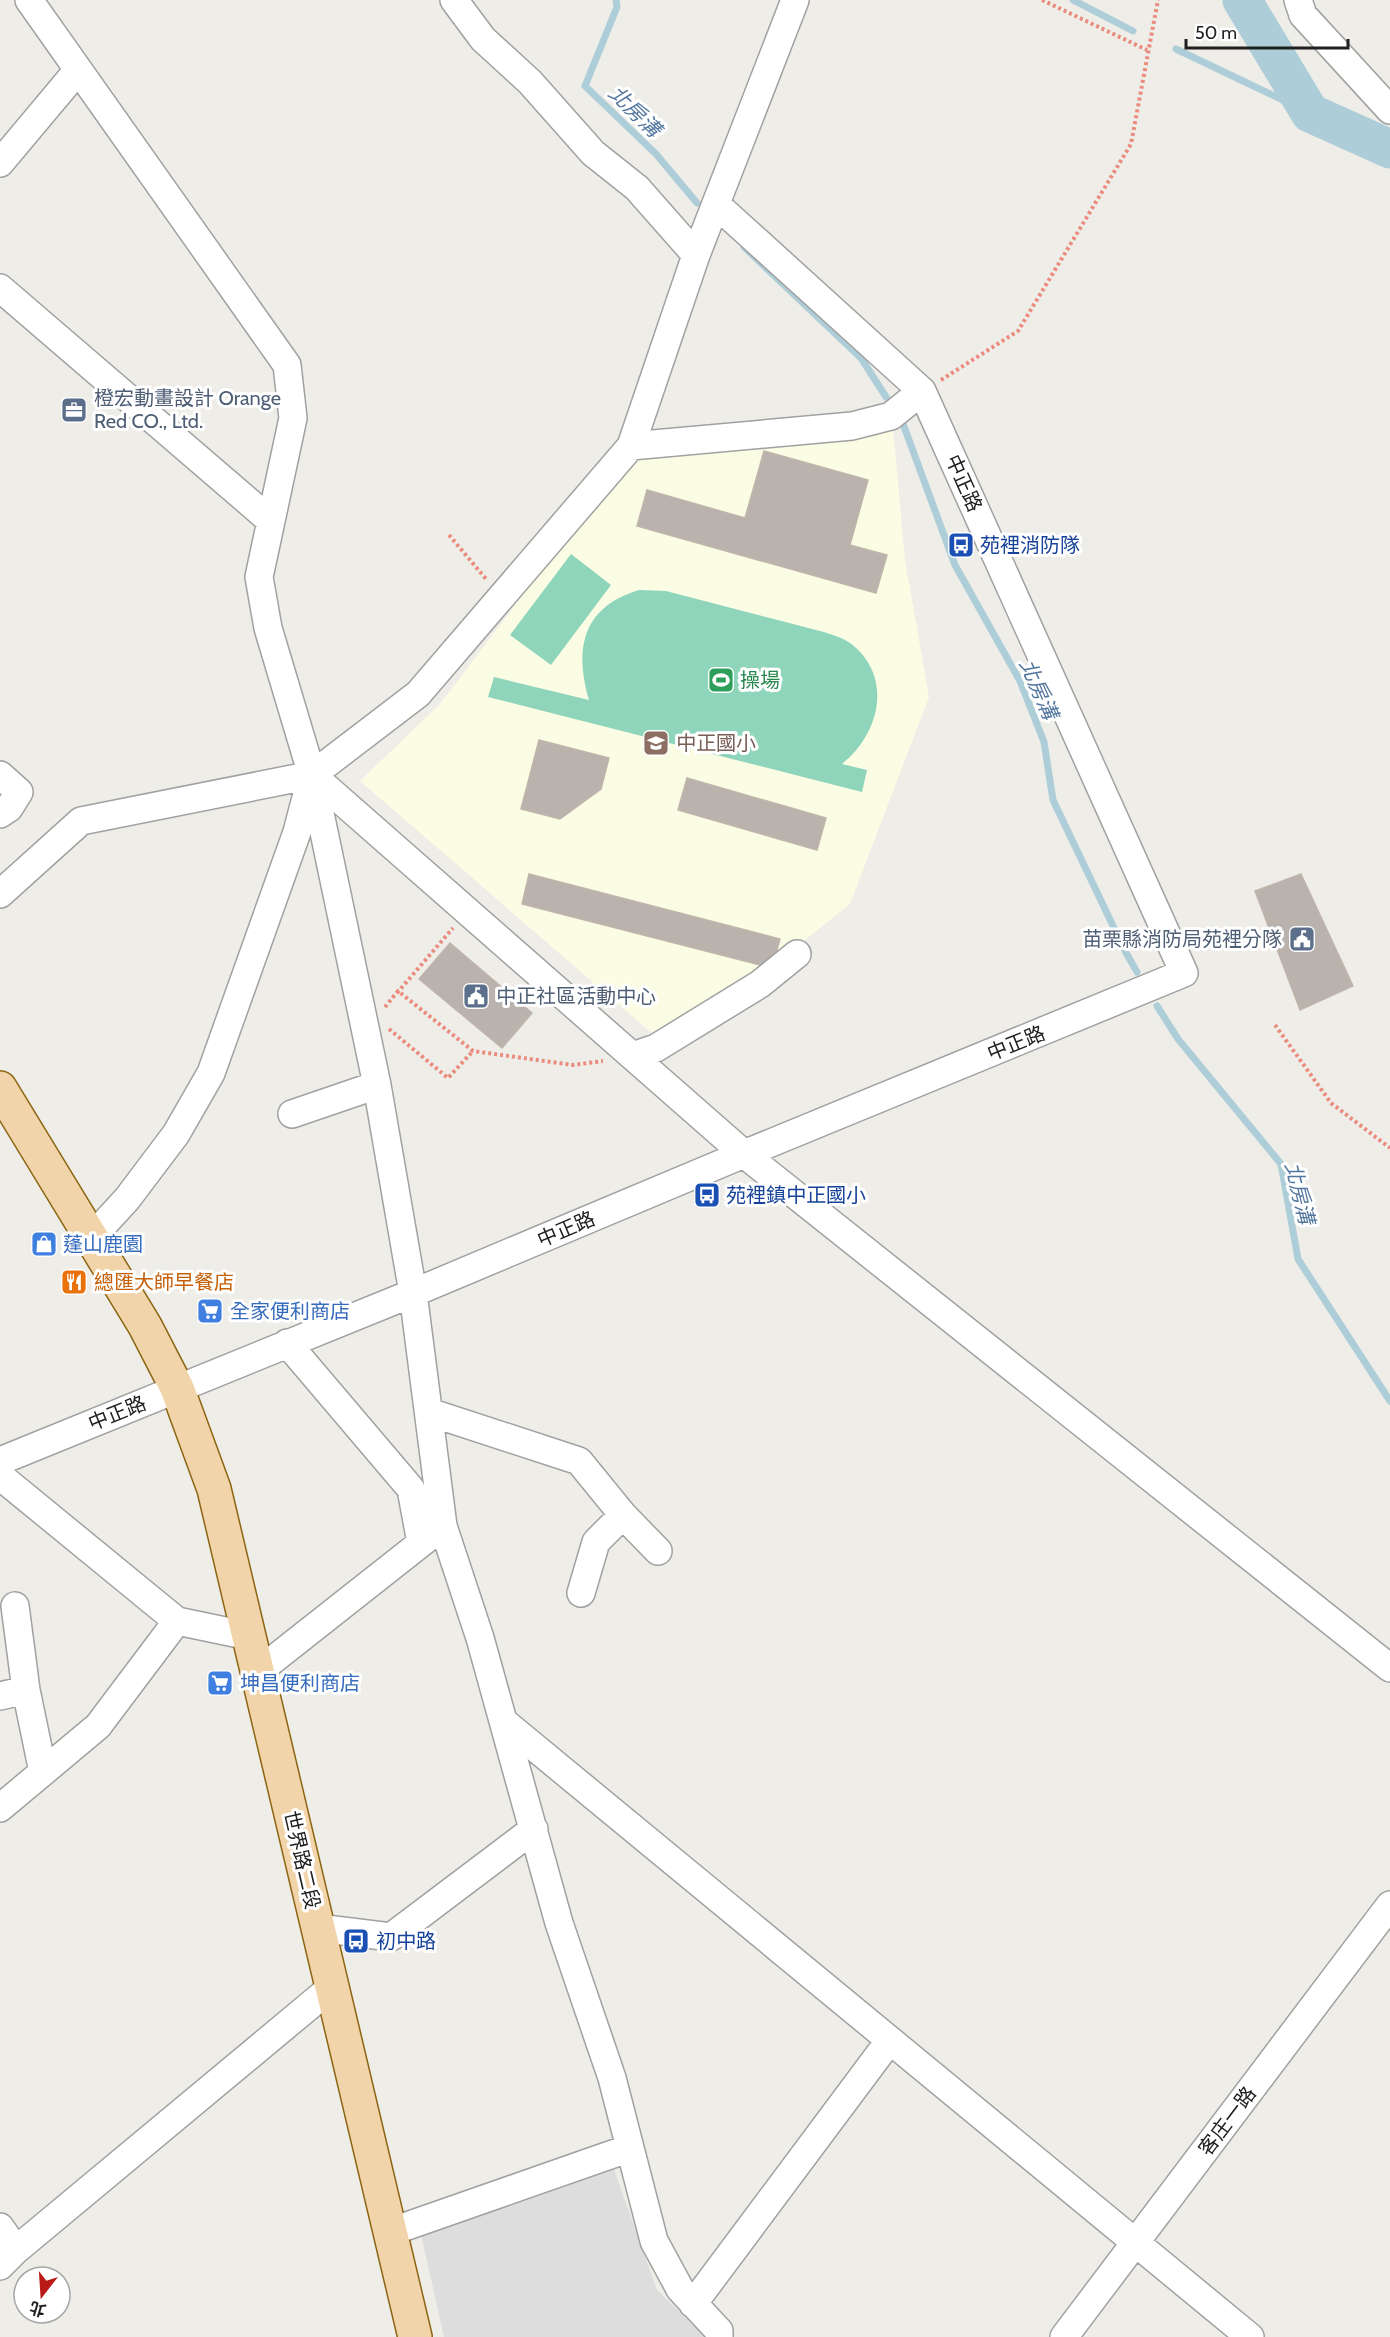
<svg xmlns="http://www.w3.org/2000/svg" width="1390" height="2337" viewBox="0 0 1390 2337" font-family="Cabin,'Noto Sans TC',sans-serif">
  <style>
    .residential { fill: #dedddd }
    .education { fill: #fbfce4 }
    .pitch { fill: #8fd5bb }
    .lines { fill: none; stroke-linecap: round; stroke-linejoin: round }
    .stream { stroke: #adcdd8; stroke-width: 7 }
    .river { stroke: #adcdd8; stroke-width: 39 }
    .building { fill: #b9b2ad; stroke: #c0b5ab; stroke-width: 1.5 }
    .minor-casing { stroke: #a1a1a1; stroke-width: 30 }
    .major-casing { stroke: #8b6511; stroke-width: 36 }
    .path { stroke: #eb8b7d; stroke-width: 4; stroke-dasharray: 3 3; stroke-linecap: butt }
    .minor { stroke: #fff; stroke-width: 27 }
    .major { stroke: #f2d4aa; stroke-width: 33 }
    .labels { text-anchor: middle; dominant-baseline: central; stroke-width: 6; stroke-linejoin: round; paint-order: stroke }
    .service-label { font-size: 20px; fill: #4e5e75; stroke: #fff; text-anchor: start }
    .street-label { font-size: 20px; fill: #202020; stroke: #fff }
    .transit-label { font-size: 20px; fill: #164399; stroke: #fff; text-anchor: start }
    .leisure-label { font-size: 20px; fill: #27864d; stroke: #fff; text-anchor: start }
    .education-label { font-size: 20px; fill: #785e54; stroke: #fff; text-anchor: start }
    .shop-label { font-size: 20px; fill: #366cbe; stroke: #fff; text-anchor: start }
    .food-label { font-size: 20px; fill: #c56008; stroke: #fff; text-anchor: start }
    .water-label { font-size: 21px; font-style: italic; fill: #54779f; stroke: #fff }
  </style>
  <rect width="100%" height="100%" fill="#efede8"/>
  <path class="residential" d="M612,2164L657,2290L706,2337H444L421,2234Z"/>
  <path class="education" d="M893,427L905,560L929,697L850,904L669,1048L360,781L440,704L631,452Z"/>
  <path class="pitch" d="M571,554L611,585L551,665L510,635Z
    M639,590L666,591L824,632C833,635 843,638 850,643C894,676 880,734 842,764L867,770L862,792L488,697L494,677L589,700C574,649 582,607 639,590Z"/>
  <g class="lines">
    <path class="stream" d="M616,0L617,7L585,86L656,154L697,203
      M1073,0L1133,31
      M1176,49L1310,113
      M744,247L861,358L886,397
      M902,421L955,565L1020,681L1044,742L1053,800L1125,951L1137,972
      M1157,1006L1178,1039L1281,1164L1298,1259L1390,1401"/>
    <path class="river" d="M1242,0L1310,113L1390,149"/>
  </g>
  <path class="building" d="M764,451L868,480L850,545L887,555L876,593L637,526L647,490L745,518Z
    M539,740L609,758L601,789L560,819L521,809Z
    M687,778L826,818L817,850L678,810Z
    M529,874L780,939L772,968L522,904Z
    M1301,874L1353,986L1300,1010L1255,891Z
    M450,943L532,1013L502,1048L419,979Z"/>
  <g class="lines">
    <defs>
      <path id="minor" d="M29,0L287,365L293,418L259,577L268,628L312,775L377,1085L413,1293L443,1526L480,1638L559,1923L612,2078L654,2241L680,2289L719,2331V2337
        M454,0L483,39L530,82L593,153L637,188L696,255
        M1298,0L1303,15L1390,110
        M0,163L78,70
        M0,288L271,521
        M631,446L852,426L891,416L922,391
        M0,775L19,792L9,808L0,814
        M0,894L81,821L312,775L744,1154L1390,1668
        M633,1056L656,1048L760,984L797,954
        M292,1114L377,1085
        M92,1237L127,1199L176,1134L211,1073L297,832L312,775L418,694L631,446L696,255L795,0
        M287,1343L411,1489L421,1543
        M429,1412L579,1461L623,1515L658,1551
        M0,1461L413,1293L744,1154L1184,973L922,391L717,205
        M0,1476L177,1621L249,1636
        M581,1593L596,1542L623,1515
        M15,1606L26,1690L43,1772
        M259,1671L434,1533
        M0,1696L26,1690
        M504,1722L1250,2337
        M0,1808L98,1726L177,1621
        M318,1928L391,1937L534,1829
        M0,2227L16,2250
        M390,2232L630,2148
        M0,2266L16,2250L332,1987
        M693,2304L890,2040
        M1064,2337L1390,1905"/>
      <path id="major" d="M0,1088L145,1326L177,1388L214,1489L415,2337"/>
    </defs>
    <use href="#minor" class="minor-casing"/>
    <use href="#major" class="major-casing"/>
    <path class="path" d="M1042,0L1147,50
      M941,380L1018,331L1131,144L1158,0
      M449,535L486,579
      M397,993L453,928
      M385,1007L398,991L473,1051L573,1065L603,1061
      M1275,1025L1331,1103L1390,1148
      M389,1029L448,1078L473,1051"/>
    <use href="#minor" class="minor"/>
    <use href="#major" class="major"/>
  </g>
  <defs>
    <symbol id="office-square" viewBox="-11 -11 22 22"><rect x="-9" y="-9" width="18" height="18" rx="4" fill="#5c6f8a" stroke="#fff"/><path d="M-6-3h4V-5.5h4V-3h4V5H-6ZM-1-4.5V-3h2v-1.5ZM-6 0V1H6V0Z" fill="#fff"/></symbol>
    <symbol id="bus-square" viewBox="-11 -11 22 22"><rect x="-9" y="-9" width="18" height="18" rx="4" fill="#1a4fb4" stroke="#fff"/><path d="M-5-6H5V4H4V6H2V4H-2V6H-4V4H-5ZM-3.5-4V0h7V-4ZM-3.5 1.2v1.5H-2V1.2ZM2 1.2v1.5H3.5V1.2Z" fill="#fff"/></symbol>
    <symbol id="stadium-square" viewBox="-11 -11 22 22"><rect x="-9" y="-9" width="18" height="18" rx="4" fill="#2e9e5b" stroke="#fff"/><path d="M0-5a6.5 5 0 1 0 0 10a6.5 5 0 1 0 0-10ZM-3.5-1.8h7v3.6h-7Z" fill="#fff"/></symbol>
    <symbol id="school-square" viewBox="-11 -11 22 22"><rect x="-9" y="-9" width="18" height="18" rx="4" fill="#8d6e63" stroke="#fff"/><path d="M0-5L7-2L0 1L-7-2ZM-4 1L0 2.5L4 1V4Q0 6-4 4Z" fill="#fff"/></symbol>
    <symbol id="civic-square" viewBox="-11 -11 22 22"><rect x="-9" y="-9" width="18" height="18" rx="4" fill="#5c6f8a" stroke="#fff"/><path d="M-.6-6.5H3V-4.5H.6V-3L4-1V1h2V6H-6V1h2V-1L-.6-3ZM-1.2 2.5V6h2.4V2.5Z" fill="#fff"/></symbol>
    <symbol id="shop-square" viewBox="-11 -11 22 22"><rect x="-9" y="-9" width="18" height="18" rx="4" fill="#3f7fe0" stroke="#fff"/><path d="M-5-2.5h2.3a2.7 3.5 0 0 1 5.4 0H5L5.5 6h-11ZM-1.5-2.5h3a1.5 2.3 0 0 0-3 0Z" fill="#fff"/></symbol>
    <symbol id="restaurant-square" viewBox="-11 -11 22 22"><rect x="-9" y="-9" width="18" height="18" rx="4" fill="#e8710a" stroke="#fff"/><path d="M-5-6h1v4h1v-4h1v4h1v-4h1v5L-1.5 .5V6h-2V.5L-5-1ZM5-6V6H3V1.5H1.5Q1.5-4 5-6Z" fill="#fff"/></symbol>
    <symbol id="supermarket-square" viewBox="-11 -11 22 22"><rect x="-9" y="-9" width="18" height="18" rx="4" fill="#3f7fe0" stroke="#fff"/><path d="M-6-5.5h2.5l.6 2H6L4.5 2H-2.5L-4.4-4H-6ZM-1.5 3.2a1.3 1.3 0 1 0 .1 0ZM3 3.2a1.3 1.3 0 1 0 .1 0Z" fill="#fff"/></symbol>
  </defs>
  <g fill-rule="evenodd">
    <use href="#office-square" x="59" y="395" width="30" height="30"/>
    <use href="#bus-square" x="946" y="530" width="30" height="30"/>
    <use href="#stadium-square" x="706" y="665" width="30" height="30"/>
    <use href="#school-square" x="641" y="728" width="30" height="30"/>
    <use href="#civic-square" x="1287" y="924" width="30" height="30"/>
    <use href="#civic-square" x="461" y="981" width="30" height="30"/>
    <use href="#bus-square" x="692" y="1180" width="30" height="30"/>
    <use href="#shop-square" x="29" y="1229" width="30" height="30"/>
    <use href="#restaurant-square" x="59" y="1267" width="30" height="30"/>
    <use href="#supermarket-square" x="195" y="1296" width="30" height="30"/>
    <use href="#supermarket-square" x="205" y="1668" width="30" height="30"/>
    <use href="#bus-square" x="341" y="1926" width="30" height="30"/>
  </g>
  <g class="labels">
    <g class="service-label">
      <text x="94" y="398">橙宏動畫設計 Orange<tspan x="94" dy="23">Red CO., Ltd.</tspan></text>
      <text x="1282" y="939" text-anchor="end">苗栗縣消防局苑裡分隊</text>
      <text x="496" y="996">中正社區活動中心</text>
    </g>
    <g class="street-label">
      <text transform="translate(964 483) rotate(66)">中正路</text>
      <text transform="translate(1016 1043) rotate(-22)">中正路</text>
      <text transform="translate(566 1229) rotate(-23)">中正路</text>
      <text transform="translate(117 1413) rotate(-22)">中正路</text>
      <text transform="translate(302 1860) rotate(77)">世界路二段</text>
      <text transform="translate(1227 2121) rotate(-53)">客庄一路</text>
    </g>
    <g class="transit-label">
      <text x="980" y="545">苑裡消防隊</text>
      <text x="726" y="1195">苑裡鎮中正國小</text>
      <text x="376" y="1941">初中路</text>
    </g>
    <g class="leisure-label">
      <text x="740" y="680">操場</text>
    </g>
    <g class="education-label">
      <text x="676" y="743">中正國小</text>
    </g>
    <g class="shop-label">
      <text x="63" y="1244">蓬山鹿園</text>
      <text x="230" y="1311">全家便利商店</text>
      <text x="240" y="1683">坤昌便利商店</text>
    </g>
    <g class="food-label">
      <text x="94" y="1282">總匯大師早餐店</text>
    </g>
    <g class="water-label">
      <text transform="translate(635 111) rotate(44)">北房溝</text>
      <text transform="translate(1039 689) rotate(66)">北房溝</text>
      <text transform="translate(1300 1193) rotate(76)">北房溝</text>
    </g>
  </g>
  <g transform="translate(42 2295) rotate(197)"><circle r="28" fill="#ffffff" stroke="#a6a6a6" stroke-width="1.5"/>
  <path d="M0-4.5L10 22L0 15L-10 22Z" fill="#b91a17"/>
  <text y="-9" font-size="16" font-weight="bold" text-anchor="middle" fill="#202020">北</text>
  </g>
  <path d="M1186 39v9h162v-9" fill="none" stroke="#202020" stroke-width="3"/>
  <text x="1195" y="39" font-size="18" fill="#202020" stroke="#ffffff" stroke-width="4.5" paint-order="stroke">50 m</text>
</svg>
